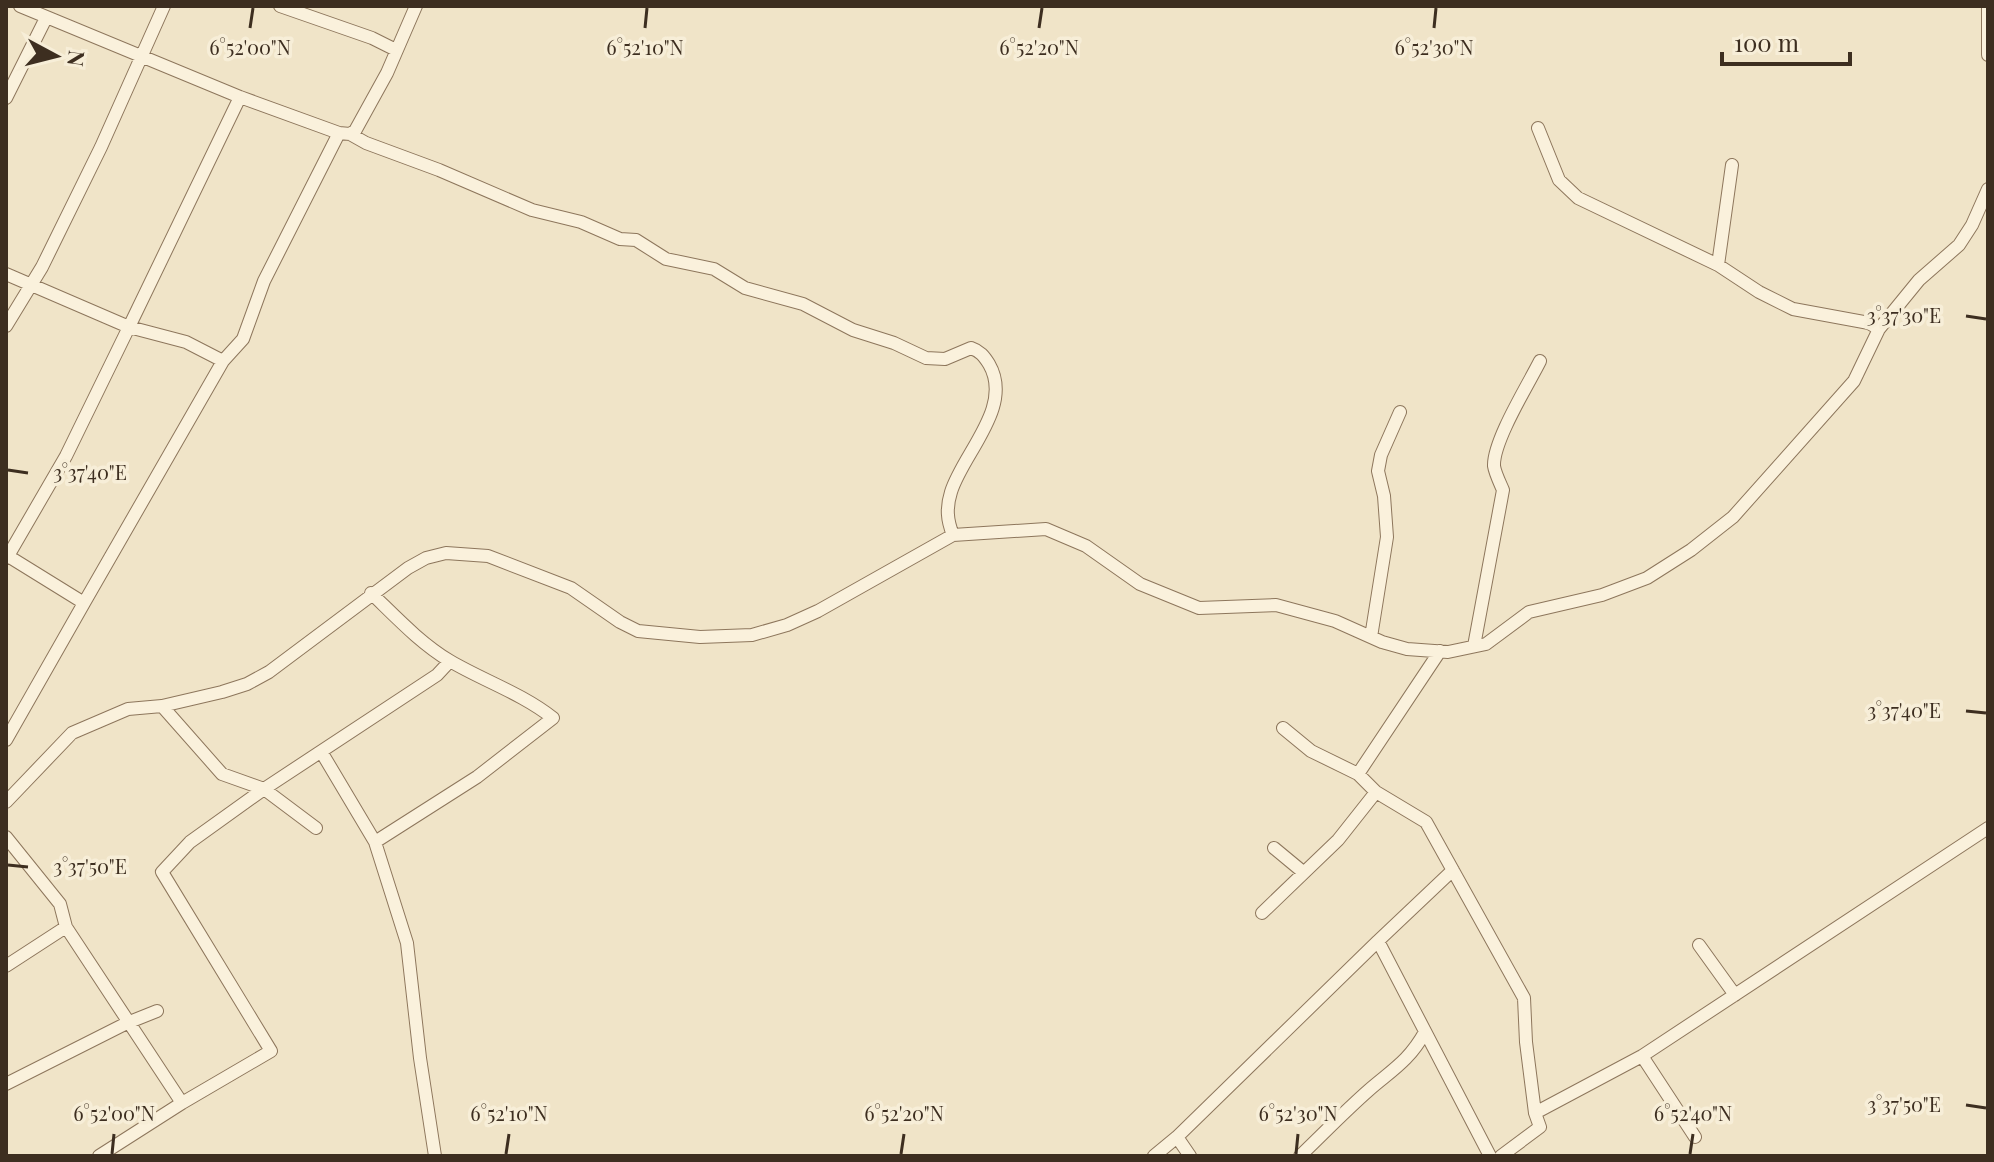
<svg xmlns="http://www.w3.org/2000/svg" width="1994" height="1162" viewBox="0 0 1994 1162" font-family="'Playfair Display',serif">
  <style>
    .lines { fill: none; stroke-linecap: round; stroke-linejoin: round }
    .minor-casing { stroke: #8d765c; stroke-width: 14 }
    .minor { stroke: #faf1dc; stroke-width: 12 }
    .ticks { fill: none; stroke: #3d2e20; stroke-width: 3 }
    .ticks-label { font-size: 20px; text-anchor: middle; fill: #3d2e20; stroke: #f7eed8; stroke-width: 7; stroke-linejoin: round; paint-order: stroke }
  </style>
  <rect width="100%" height="100%" fill="#f0e4c8"/>
  <g class="lines">
    <defs>
      <path id="minor" d="M20,6L240,97L339,133L350,134L355,131L387,73L416,6
        M280,6L372,38L396,50
        M1988,6V55
        M6,98L46,18
        M1538,128L1559,180L1578,198L1718,265L1759,292L1793,309L1869,323L1879,329
        M350,134L366,143L439,170L532,210L581,222L620,239L636,240L666,259L714,269L745,288L803,304L853,330L894,343L926,358L945,359L971,348C980,351 984,356 989,364C1014,407 963,453 951,492C946,508 947,520 953,535
        M1718,265L1732,165
        M6,274L129,327L66,456L8,556L6,555
        M6,326L42,267L101,147L164,6
        M223,361L243,339L264,281L339,133
        M6,558L8,556L84,603L6,740
        M84,603L223,361L186,342L129,327L240,97
        M1371,637L1387,537L1384,496L1378,471L1381,455L1400,412
        M1474,646L1503,490C1500,483 1495,473 1494,466C1493,441 1528,385 1540,361
        M1440,651L1358,774L1376,792L1426,822L1524,998L1526,1042L1535,1113L1540,1127L1501,1156
        M162,706L222,774L264,789L316,828
        M1283,728L1311,751L1358,774
        M322,753L375,842L477,777L553,718C521,693 484,681 450,661C420,643 396,617 371,593
        M6,802L72,733L128,709L162,706L222,692L247,684L269,672L408,568L426,558L446,553L488,556L571,588L620,622L638,631L700,637L752,635L787,625L818,611L953,535L1046,529L1086,546L1140,584L1199,608L1276,605L1335,621L1382,642L1407,649L1448,652L1486,644L1529,612L1602,595L1647,578L1691,550L1733,517L1854,381L1879,329L1919,280L1959,245L1972,225L1988,189
        M6,837L60,904L66,927L182,1103L99,1156
        M375,842L407,943L420,1058L435,1156
        M1274,848L1303,872
        M1262,913L1338,840L1376,792
        M1378,941L1453,870
        M1699,945L1735,995
        M6,966L66,927
        M1642,1056L1695,1137
        M6,1084L127,1023L157,1011
        M182,1103L271,1051L162,872L190,842L264,789L437,675L450,661
        M1535,1113L1642,1056L1988,828
        M1154,1156L1177,1137
        M1190,1156L1177,1137L1378,941L1490,1156
        M1300,1156C1323,1134 1345,1111 1369,1090C1392,1070 1409,1061 1425,1032"/>
    </defs>
    <use href="#minor" class="minor-casing"/>
    <use href="#minor" class="minor"/>
  </g>
  <path class="ticks" d="M250,28L253,8M645,28L647,8M1039,28L1042,8M1434,28L1436,8M1966,316L1986,319M8,470L28,473M1966,711L1986,713M8,865L28,867M1966,1105L1986,1108M112,1154L114,1134M506,1154L509,1134M901,1154L904,1134M1296,1154L1298,1134M1690,1154L1693,1134"/>
  <g class="ticks-label">
    <text x="250" y="55">6°52'00"N</text>
    <text x="645" y="55">6°52'10"N</text>
    <text x="1039" y="55">6°52'20"N</text>
    <text x="1434" y="55">6°52'30"N</text>
    <text x="1904" y="323">3°37'30"E</text>
    <text x="90" y="480">3°37'40"E</text>
    <text x="1904" y="718">3°37'40"E</text>
    <text x="90" y="874">3°37'50"E</text>
    <text x="1904" y="1112">3°37'50"E</text>
    <text x="114" y="1121">6°52'00"N</text>
    <text x="509" y="1121">6°52'10"N</text>
    <text x="904" y="1121">6°52'20"N</text>
    <text x="1298" y="1121">6°52'30"N</text>
    <text x="1693" y="1121">6°52'40"N</text>
  </g>
  <rect width="1994" height="1162" fill="none" stroke="#3d2e20" stroke-width="16"/>
  <g transform="translate(56 56) rotate(97)" stroke="#f7eed8" stroke-width="6" paint-order="stroke">
  <path d="M0-6L14 30L0 20L-14 30Z" fill="#3d2e20"/>
  <text y="-12" font-size="22" font-weight="bold" text-anchor="middle" fill="#3d2e20">N</text>
  </g>
  <path d="M1722 52v12h128v-12" fill="none" stroke="#3d2e20" stroke-width="4"/>
  <text x="1734" y="52" font-size="24" fill="#3d2e20" stroke="#f7eed8" stroke-width="6" paint-order="stroke">100 m</text>
</svg>
